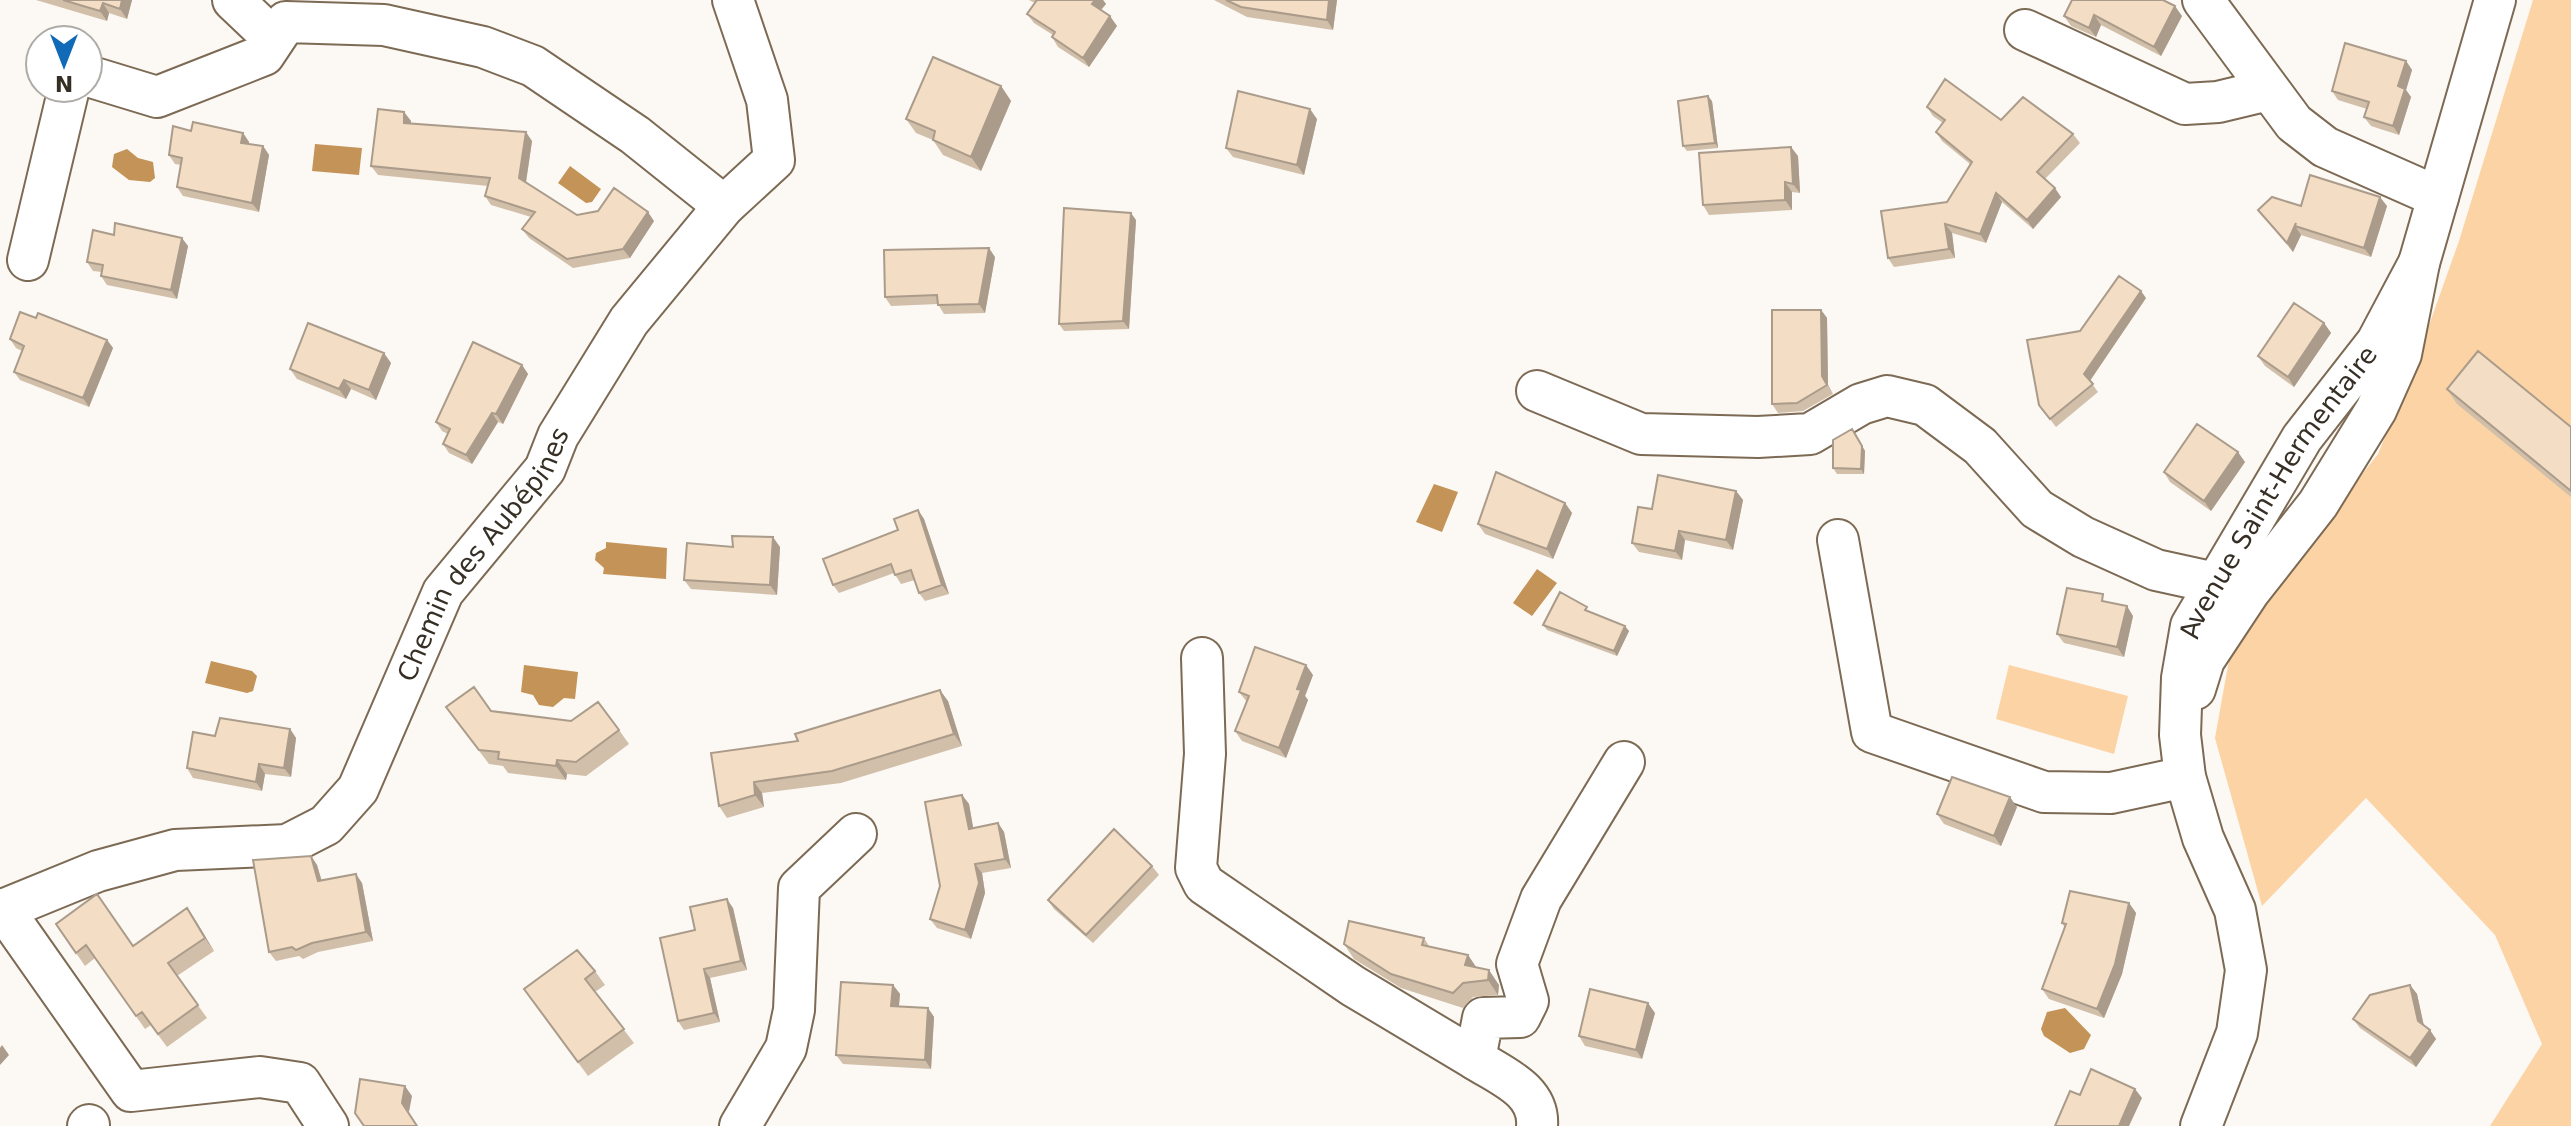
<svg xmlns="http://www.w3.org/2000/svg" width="2571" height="1126" viewBox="0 0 2571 1126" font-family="'DejaVu Sans',sans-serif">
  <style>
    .green { fill: #fbd3a5 }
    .water { fill: #c39357 }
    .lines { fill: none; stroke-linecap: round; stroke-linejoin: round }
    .minor-casing { stroke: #7c6a54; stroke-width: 44 }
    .minor { stroke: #fff; stroke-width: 40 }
    .wall { fill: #d1bfa9 }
    .shaded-wall { fill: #aa9b8a }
    .building { fill: #f3dec5; stroke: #aa9b8a; stroke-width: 2 }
    .labels { text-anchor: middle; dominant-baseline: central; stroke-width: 8; stroke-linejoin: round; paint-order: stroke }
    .street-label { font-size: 26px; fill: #362f25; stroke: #fff }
  </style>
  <rect width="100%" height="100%" fill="#fcf8f3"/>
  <path class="green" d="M2533,0H2571V1126H2490L2542,1044L2495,935L2366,798L2262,906L2215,738L2229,660L2272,589L2378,454L2417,359L2459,241Z
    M2009,665L2128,696L2114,754L1996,719Z"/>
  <path class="water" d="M315,144L362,148L359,175L312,171Z
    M127,149L138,158L153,162L155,178L150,182L129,180L112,167L114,154Z
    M570,166L601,189L592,202L586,203L558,183Z
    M1434,484L1458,492L1442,532L1416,522Z
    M606,542L667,548L666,579L603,574L604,568L595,560L596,553L606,548Z
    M1537,569L1557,583L1532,616L1513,603Z
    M211,661L252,671L257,676L253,691L247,693L205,683Z
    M524,665L578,672L575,699L564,698L553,707L539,705L533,695L521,692Z
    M2065,1008L2091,1035L2084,1049L2070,1053L2044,1036L2041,1029L2047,1012Z"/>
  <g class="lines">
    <defs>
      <g id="minor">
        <path d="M233,0L274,39"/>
        <path d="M2203,0L2294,123L2325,147L2438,197"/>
        <path d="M2025,30L2185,104L2218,102L2268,90"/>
        <path d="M88,76L157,97L264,55L286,22L384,25L483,47L533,66L635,135L724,206"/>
        <path d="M28,260L69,88"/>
        <path d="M1537,391L1641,434L1758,437L1810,434L1861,404L1887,396L1925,405L1980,446L2037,509L2083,537L2156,570L2238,588"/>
        <path d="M1838,540L1872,732L2044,792L2111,793L2185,777"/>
        <path d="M1202,658L1205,754L1196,868L1204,884L1353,986L1475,1059"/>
        <path d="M2195,689L2204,660L2249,592L2318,504L2376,410L2401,354L2419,263L2495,0"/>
        <path d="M3,909L131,1091L260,1077L300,1083L328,1126"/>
        <path id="s1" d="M0,911L98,871L175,850L287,845L326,825L358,789L443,592L545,469L558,436L629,321L724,206L774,160L767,100L733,0"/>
        <path d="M88,1126L89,1125"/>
        <path d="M740,1126L786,1048L794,1010L799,888L856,834"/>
        <path d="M1537,1126C1540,1090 1501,1076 1475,1059L1483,1018L1520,1017L1528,1001L1517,964L1541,899L1624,762"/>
        <path id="s2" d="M2201,1126L2237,1033L2246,970L2235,910L2203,838L2185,777L2180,735L2182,678L2191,626L2302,438L2377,342L2419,263"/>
      </g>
    </defs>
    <use href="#minor" class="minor-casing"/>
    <use href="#minor" class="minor"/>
  </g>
  <path class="wall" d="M36,0H132L127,19L109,13L107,21Z
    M1029,0H1103L1106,4L1101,10L1117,26L1089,67L1058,47L1052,37L1053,35L1034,23L1027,14L1035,3Z
    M1214,0H1337L1333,30L1247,17Z
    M2064,16H2182L2161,56L2101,25L2096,37L2071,26Z
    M2406,61L2412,70L2406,90L2411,97L2399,135L2371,126L2364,117L2367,109L2338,100L2332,91Z
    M1001,86L1011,101L981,171L943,155L933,140L916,133L906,119Z
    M1712,101L1718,148L1687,151L1683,146Z
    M1927,107L2073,134L2080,143L2045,179L2061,197L2033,229L2002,202L1986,243L1952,233L1955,258L1894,267L1888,258L1947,202L1970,164L1942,141L1936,132L1943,123L1933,116Z
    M404,112L411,121V123L532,141L526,183L577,215L654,221L630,258L573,268L529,238L522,229L531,217L491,205L485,196L488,186L378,175L371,166Z
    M1317,119L1304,175L1233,157L1226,148Z
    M191,131L243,133L249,142V144L263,146L269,155L259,212L183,196L177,187L181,165L175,164L169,155Z
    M1798,156L1800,193L1792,192V210L1709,215L1703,205Z
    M2301,206H2387L2371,257L2301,235L2293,252L2258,210Z
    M1136,220L1129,329L1064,331L1059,324Z
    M114,235L188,246L177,299L107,285L101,276L102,272L93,271L87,262Z
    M995,257L985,313L944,314L938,304L891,306L885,297Z
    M2146,298L2090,381L2098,392L2056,427L2039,405L2080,331Z
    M1821,310L1827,318L1828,385L1833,394L1803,411L1778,413L1772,404Z
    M2324,323L2331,333L2294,387L2265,366L2258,356Z
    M10,339L107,340L113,348L89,407L20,380L14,372L22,351L16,348Z
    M391,363L376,400L351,389L346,399L297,379L290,369Z
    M522,365L528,374L503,424L498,422L472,464L449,453L443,444L448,434L442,431L436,422Z
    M2447,389L2571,427V497L2457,404Z
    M1856,434L1865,451L1864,474H1837L1833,468Z
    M2245,462L2211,511L2170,482L2164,472Z
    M1736,491L1743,500L1733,550L1685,540L1682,560L1639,552L1632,543L1652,509Z
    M1565,503L1572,513L1553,559L1485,534L1478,524Z
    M918,510L924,519L949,594L925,601L919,593L915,580L901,584L894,573L839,593L833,585L898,530Z
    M733,547H780L777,595L691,589L684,580Z
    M2109,602L2133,616L2124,657L2064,643L2057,634Z
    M1543,625L1629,631L1617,656L1547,630Z
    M1313,675L1305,696L1308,700L1286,758L1242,741L1235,731L1247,702L1239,692Z
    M948,701L962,746L841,783L762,793L764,807L727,818L719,806L798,741Z
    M446,707L491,711L619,730L629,744L586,776L567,774L566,780L508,773L503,766L489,764Z
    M290,729L296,738L291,777L265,774L262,791L193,778L187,768L215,736Z
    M962,795L969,804L973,828L998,823L1004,832L1011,868L982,873L985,893L971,939L937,928L930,919L940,886Z
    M2017,807L2001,846L1944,824L1937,814Z
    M311,856L317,865L322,881L362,883L373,941L318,952L303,959L299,956L276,961L269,952Z
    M1152,866L1159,875L1093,943L1054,909L1048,900Z
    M2129,903L2136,913L2122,974L2104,1018L2049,999L2042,989L2065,928L2062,923Z
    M187,908L214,951L177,976L207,1018L167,1047L151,1025L145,1029L95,958L85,966L56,924L133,946Z
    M733,908L747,970L710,978L720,1022L684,1030L678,1021L695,930Z
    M1424,938L1429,946L1468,955L1476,967L1499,985L1498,995L1473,997L1463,1008L1401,988L1354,959L1344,944Z
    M595,971L605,985L595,992L634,1043L588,1076L524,989Z
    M893,985L900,994L899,1006L928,1008L934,1017L931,1069L843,1064L836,1055Z
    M2410,985L2417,994L2424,1026L2436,1039L2416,1067L2360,1028L2353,1019Z
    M1655,1013L1642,1059L1585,1046L1579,1036Z"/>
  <path class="shaded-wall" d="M122,0H132L127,19L120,9Z
    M1095,0H1103L1106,4L1098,13L1092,4Z
    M1329,0H1337L1333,30L1327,20Z
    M103,3L109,13L107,21L100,11Z
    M2175,6L2182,16L2161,56L2154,47Z
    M2094,15L2101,25L2096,37L2089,28Z
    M1110,16L1117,26L1089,67L1083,58Z
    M2406,61L2412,70L2406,90L2411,97L2399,135L2393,126L2398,86Z
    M1001,86L1011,101L981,171L971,157Z
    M1708,96L1712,101L1718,148L1715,143Z
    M1310,109L1317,119L1304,175L1297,165Z
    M404,112L411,121L410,132L404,123Z
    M526,132L532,141L525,188L519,178Z
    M243,133L249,142L247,152L241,143Z
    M263,146L269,155L259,212L252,203Z
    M1791,147L1798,156L1800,193L1793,184Z
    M1785,182L1792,192V210L1785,200Z
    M2055,188L2061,197L2033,229L2027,220Z
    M1996,193L2002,202L1986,243L1980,234Z
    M2380,197L2387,206L2371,257L2364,248Z
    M648,212L654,221L630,258L623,249Z
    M1131,213L1136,220L1129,329L1123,321Z
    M1945,224L1952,233L1955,258L1949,249Z
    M2295,226L2301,235L2293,252L2287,243Z
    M182,238L188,246L177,299L171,290Z
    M989,248L995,257L985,313L979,304Z
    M2141,291L2146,298L2089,382L2084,374Z
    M1821,310L1827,318L1828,385L1833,394L1822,376Z
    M2324,323L2331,333L2294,387L2288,377Z
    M107,340L113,348L89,407L83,398Z
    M384,353L391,363L376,400L369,390Z
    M522,365L528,374L503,424L496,414Z
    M344,380L351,389L346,399L339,389Z
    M492,413L498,422L472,464L466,455Z
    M1852,429L1865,451L1864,474L1861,469Z
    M2238,452L2245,462L2211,511L2204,501Z
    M1736,491L1743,500L1733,550L1726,540Z
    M1565,503L1572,513L1553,559L1547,549Z
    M918,510L924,519L949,594L942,585Z
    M1679,531L1685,540L1682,560L1675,551Z
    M773,537L780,547L777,595L770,585Z
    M2127,606L2133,616L2124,657L2117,647Z
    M1625,626L1629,631L1617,656L1614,651Z
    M1306,665L1313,675L1305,696L1308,700L1286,758L1279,748Z
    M940,690L948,701L962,746L954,734Z
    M290,729L296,738L291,777L284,768Z
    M557,760L567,774L566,780L556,766Z
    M259,764L265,774L262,791L256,782Z
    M754,782L762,793L764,807L755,795Z
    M962,795L969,804L975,838L969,829Z
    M2010,797L2017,807L2001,846L1994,836Z
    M998,823L1004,832L1011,868L1005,859Z
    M311,856L317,865L324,890L318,881Z
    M975,864L982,873L985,893L971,939L965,930Z
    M356,874L362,883L373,941L366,932Z
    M727,899L733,908L747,970L741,961Z
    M2129,903L2136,913L2122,974L2104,1018L2097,1009Z
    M187,908L196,921L214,951L205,938Z
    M1468,955L1478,970L1465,965Z
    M704,969L710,978L720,1022L714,1013Z
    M1489,970L1499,985L1498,995L1488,980Z
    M893,985L900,994L898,1015L891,1006Z
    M2410,985L2417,994L2425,1031L2418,1021Z
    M1648,1003L1655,1013L1642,1059L1636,1050Z
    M928,1008L934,1017L931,1069L925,1060Z
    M2430,1030L2436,1039L2416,1067L2410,1058Z
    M2,1045L9,1055L0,1065V1048Z
    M405,1086L412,1096L409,1112L402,1103Z
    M2135,1089L2142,1098L2129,1126H2119Z"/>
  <path class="building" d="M63,0H122L120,9L103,3L100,11Z
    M1037,0H1095L1092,4L1110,16L1083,58L1052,37L1055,32L1027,14Z
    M1226,0H1329L1327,20L1241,7Z
    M2072,0H2163L2175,6L2154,47L2094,15L2089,28L2064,16Z
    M2345,43L2406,61L2398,86L2405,89L2393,126L2364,117L2369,102L2332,91Z
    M933,57L1001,86L971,157L933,140L935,131L906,119Z
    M1945,79L2001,120L2023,97L2073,134L2037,172L2055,188L2027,220L1996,193L1980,234L1945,224L1949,249L1888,258L1881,211L1947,202L1972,162L1936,132L1945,120L1927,107Z
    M1238,91L1310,109L1297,165L1226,148Z
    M1708,96L1715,143L1683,146L1678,101Z
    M378,109L404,112V123L526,132L519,178L577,215L598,211L614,188L648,212L623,249L567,259L522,229L535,212L485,196L490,178L371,166Z
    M193,122L243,133L241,143L263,146L252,203L177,187L182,158L169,155L173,126L191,131Z
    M1791,147L1793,184L1785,182V200L1703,205L1699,153Z
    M2310,175L2380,197L2364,248L2295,226L2296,223L2287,243L2258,210L2272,197L2301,206Z
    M1064,208L1131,213L1123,321L1059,324Z
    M115,223L182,238L171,290L101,276L103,265L87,262L93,230L114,235Z
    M989,248L979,304L938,305L937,295L885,297L884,250Z
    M2119,276L2141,291L2084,374L2093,384L2050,419L2039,405L2027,340L2080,331Z
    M2294,303L2324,323L2288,377L2258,356Z
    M1772,310H1821L1822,376L1827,385L1797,403L1772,404Z
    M20,312L36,318L38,313L107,340L83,398L14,372L24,346L10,339Z
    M308,323L384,353L369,390L344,380L339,389L290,369Z
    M473,342L522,365L496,414L492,413L466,455L443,444L450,429L436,422Z
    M2478,351L2571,427V491L2447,389Z
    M2197,424L2238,452L2204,501L2164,472Z
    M1852,429L1862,446L1861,469L1833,468V440Z
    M1496,472L1565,503L1547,549L1478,524Z
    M1658,475L1736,491L1726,540L1679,531L1675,551L1632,543L1638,507L1652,509Z
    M918,510L942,585L919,593L911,570L895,575L891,564L833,585L823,559L898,530L894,519Z
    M732,536L773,537L770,585L684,580L687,543L733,547Z
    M2067,588L2103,594L2102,601L2127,606L2117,647L2057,634Z
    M1560,592L1587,607L1585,610L1625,626L1614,651L1543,625Z
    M1255,647L1306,665L1297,689L1301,690L1279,748L1235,731L1249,696L1239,692Z
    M474,687L491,711L571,721L598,702L619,730L576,762L557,760L556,766L498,759L499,752L479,750L446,707Z
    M940,690L954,734L832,771L754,782L755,795L719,806L711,753L798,741L795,734Z
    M220,718L290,729L284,768L259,764L256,782L187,768L193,732L215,736Z
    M1952,777L2010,797L1994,836L1937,814Z
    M962,795L969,829L998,823L1005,859L975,864L979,883L965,930L930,919L940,886L925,802Z
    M1114,829L1152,866L1086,935L1048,900Z
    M311,856L318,881L356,874L366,932L312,943L296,950L292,947L269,952L253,860Z
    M2070,891L2129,903L2115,964L2097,1009L2042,989L2066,924L2062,923Z
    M97,894L133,946L187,908L205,938L168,963L198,1005L158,1034L142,1012L136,1016L86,945L76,953L56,924Z
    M727,899L741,961L704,969L714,1013L678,1021L660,938L695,930L690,907Z
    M1349,921L1424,938L1422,945L1468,955L1465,965L1489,970L1488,980L1463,983L1453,993L1391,974L1344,944Z
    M577,950L595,971L585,979L624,1029L578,1062L524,989Z
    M841,982L893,985L891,1006L928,1008L925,1060L836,1055Z
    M2410,985L2418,1021L2430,1030L2410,1058L2353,1019L2370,995Z
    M1590,989L1648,1003L1636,1050L1579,1036Z
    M2091,1069L2135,1089L2119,1126H2055L2070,1091L2080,1095Z
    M360,1079L405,1086L402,1103L417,1126H364L355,1113Z"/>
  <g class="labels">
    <g class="street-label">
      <text stroke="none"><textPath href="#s2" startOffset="678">Avenue Saint-Hermentaire</textPath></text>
      <text stroke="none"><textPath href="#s1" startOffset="658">Chemin des Aubépines</textPath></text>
    </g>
  </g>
  <g transform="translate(64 64) rotate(180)"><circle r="38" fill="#ffffff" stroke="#afaca8" stroke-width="2"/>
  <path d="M0-6L14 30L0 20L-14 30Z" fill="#116ab7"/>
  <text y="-12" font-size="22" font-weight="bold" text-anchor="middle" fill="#362f25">N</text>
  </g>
</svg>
